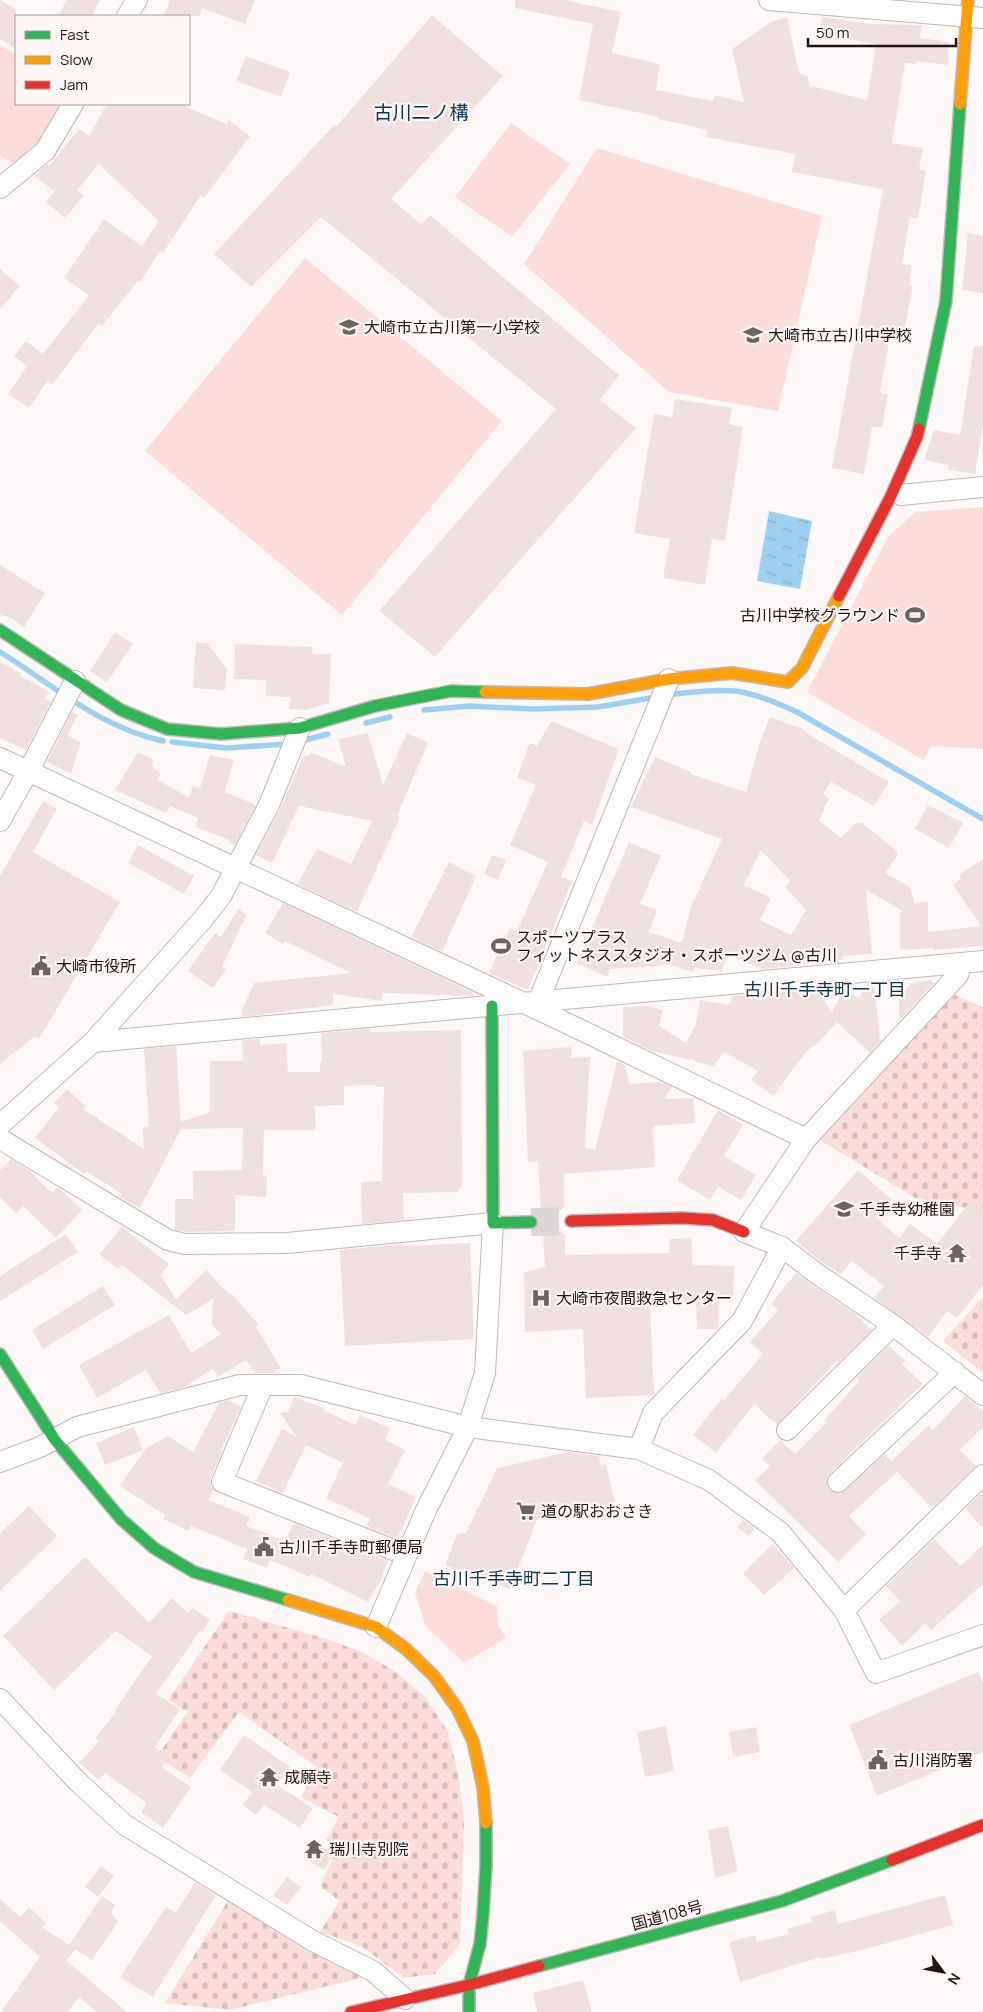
<svg xmlns="http://www.w3.org/2000/svg" width="983" height="2012" viewBox="0 0 983 2012" font-family="Manrope,'Noto Sans JP',sans-serif">
  <style>
    .cemetery { fill: url(#cemetery-stones) }
    .park { fill: #fbdedb }
    .water { fill: url(#water-ripples) }
    .lines { fill: none; stroke-linecap: round; stroke-linejoin: round }
    .stream { stroke: #9dd0f1; stroke-width: 5.5 }
    .building { fill: #f0e1e0; fill-rule: evenodd }
    .secondary-tunnel { stroke: #dcd6d6; stroke-width: 28; stroke-dasharray: 28 14; stroke-linecap: butt }
    .street-casing { stroke: #c0b7b6; stroke-width: 22 }
    .fast-casing { stroke: #c0b7b6; stroke-width: 14 }
    .slow-casing { stroke: #c0b7b6; stroke-width: 14 }
    .jam-casing { stroke: #c0b7b6; stroke-width: 14 }
    .street { stroke: #fffefe; stroke-width: 20 }
    .fast { stroke: #30b455; stroke-width: 11 }
    .slow { stroke: #ff9f0a; stroke-width: 11 }
    .jam { stroke: #e5322d; stroke-width: 11 }
    .labels { text-anchor: middle; dominant-baseline: central; stroke-width: 4.5; stroke-linejoin: round; paint-order: stroke }
    .poi-label { font-size: 16px; fill: #201312; stroke: #fff7f6; text-anchor: start }
    .street-label { font-size: 16px; fill: #201312; stroke: #fff7f6 }
    .neighbourhood-label { font-size: 18px; fill: #0b354c; stroke: #fff7f6 }
    .quarter-label { font-size: 19px; fill: #0b354c; stroke: #fff7f6 }
  </style>
  <defs>
    <pattern id="cemetery-stones" width="16" height="16" patternUnits="userSpaceOnUse" patternTransform="scale(1.25)"><rect width="16" height="16" fill="#fbdedb"/><path d="M2 7V4a2 2 0 0 1 4 0v3zM10 15v-3a2 2 0 0 1 4 0v3z" fill="#d7bebb"/></pattern>
    <pattern id="water-ripples" width="26" height="14" patternUnits="userSpaceOnUse" patternTransform="scale(1.25)"><rect width="26" height="14" fill="#9dd0f1"/><path d="M2 4q2-2 4 0t4 0M15 11q2-2 4 0t4 0" fill="none" stroke="#87b2ce"/></pattern>
  </defs>
  <rect width="100%" height="100%" fill="#fdf8f8"/>
  <path class="cemetery" d="M955,995L983,1007V1211L915,1198L815,1137Z
    M983,1297V1373L943,1341Z
    M229,1611L324,1638L362,1652L396,1672L426,1698L448,1732L458,1773L464,1820L460,1944L435,1974L404,1978L361,1946L320,1932L340,1901L320,1886L334,1855L326,1840L339,1817L301,1797L318,1768L239,1712L190,1778L157,1757L187,1712L168,1700Z
    M229,1899L369,1976L229,2010L165,2003Z"/>
  <path class="park" d="M0,45L16,54V104H68L40,147L17,165L0,156Z
    M511,123L570,164L512,237L455,197Z
    M597,148L822,216L778,411L669,392L524,264Z
    M305,258L502,421L342,615L145,451Z
    M983,507V749L932,746L923,760L807,692L888,537L915,512Z
    M425,1571L497,1606L498,1624L506,1638L464,1663L426,1627L415,1593Z"/>
  <path class="water" d="M769,511L812,521L800,589L757,581Z"/>
  <g class="lines">
    <path class="stream" d="M0,652C54,685 98,727 163,741
      M668,695C688,692 726,688 746,693C764,697 780,704 797,712L983,819
      M424,710L469,706L532,709L598,707L656,697
      M366,723L390,717
      M172,742L226,748L289,744
      M298,742L328,734"/>
  </g>
  <path class="building" d="M0,0L16,9V49L0,39Z
    M67,0H100L92,16H58Z
    M170,0H255L245,24L202,8L199,16H164Z
    M515,0H564L621,12L612,53L660,64L656,90L713,101L715,95L744,102L732,49L771,22L787,17L799,73L807,76L811,90L812,86L867,100L876,44L819,35L822,17L870,24L922,25L920,38L949,42L948,65L917,61L916,64L905,63L892,143L923,148L919,169L926,171L918,218L910,217L902,264L912,265L909,285L913,286L904,333L891,331L880,392L888,395L882,427H872L864,474L832,468L883,189L792,172L795,154L706,137L707,130L659,119V117L579,100L593,24L515,8Z
    M432,15L503,76L391,199L421,224L430,215L619,375L600,400L636,428L435,657L379,611L556,409L321,217L251,287L214,254L334,125L336,127Z
    M246,56L290,72L281,97L236,81Z
    M107,104H180L226,124L229,120L250,136L204,198L201,195L163,253L160,251L140,282L138,281L102,326L99,323L52,385L47,382L29,408L8,394L27,366L14,356L26,341L43,354L89,295L64,278L104,219L142,246L159,221L99,164L77,190L84,195L65,218L46,202L55,191L35,177L39,172L48,164L50,165L79,129L89,136Z
    M968,233L983,236V293L962,290Z
    M0,269L20,286L0,309Z
    M974,346H983V425L975,474L948,470L949,465L924,460L934,430L960,435Z
    M675,399L732,408L729,424L743,427L725,541L712,539L705,585L663,578L670,539L634,533L654,414L672,417Z
    M0,565L45,593L24,627L9,617L0,615Z
    M115,632L133,644L107,682L90,671Z
    M196,642L208,643L227,669L225,690L193,688Z
    M235,644L313,647L312,654H331L329,703L306,710L289,709L291,697L266,696V680L234,679Z
    M0,662L21,673L20,676L49,691L45,699L51,702L26,750L0,738Z
    M72,712L78,715L67,735L81,742L71,774L47,762Z
    M770,717L803,729V731L889,782L874,806L831,782L823,794L829,798L819,820L841,838L856,823H862L897,851V857L885,873L910,887L915,903L928,902V932L981,926L953,885L961,879L959,875L983,859V946L933,950V948L900,950V913L903,911L866,890L872,954L843,956L844,960L792,964L796,966L762,969L728,954L722,971L694,968L693,972L669,965L610,969L607,977L577,963L629,842L661,856L640,904L657,910L649,932L682,943L691,907L722,839L631,807L655,757L691,772V774L746,792L760,742ZM761,850L790,881L785,887L806,910L791,935L760,920L771,898L744,885Z
    M551,721L619,749L592,825L584,821L561,877L572,881L528,990L489,973L510,928L517,931L548,862L510,845L536,785L517,777L530,743L537,746Z
    M368,733L383,785L407,733L428,743L397,816L400,817L357,912L297,884L317,849L351,864L372,821L299,806L272,863L256,855L280,810L303,756H308L311,752L346,767L338,739Z
    M138,752L154,760L152,766L161,774L157,780L189,797L193,786L200,788L210,755L234,760L225,792L256,805L235,845L230,843L229,840L196,827L198,818L170,806L166,813L115,790Z
    M43,801L57,809L33,852L120,902L39,1039L35,1036L0,1064V876Z
    M928,805L963,823L949,848L915,829Z
    M138,845L194,876L184,894L128,863Z
    M492,855L506,860L498,880L484,874Z
    M449,862L476,876L442,952L411,937Z
    M283,903L472,992L473,996L383,993L382,1001L333,994V1005L242,1017V1010L254,983L351,973L285,941L283,944L265,933Z
    M238,909L247,914L222,967L226,969L213,988L188,971L215,933L221,937Z
    M931,980L934,983L899,1021V996L912,983Z
    M868,983H874L880,1040H882L870,1053L837,1022L814,1047L812,1046L794,1067L774,1096L751,1080L758,1071L724,1052L714,1066L696,1062L691,1058V1060L651,1051L623,1037V1007L649,1006L663,1010L659,1026L686,1043L696,1024L700,1000L728,1005L733,996L817,988L832,1013L843,990L859,998Z
    M370,1029V1032L461,1030L462,1184L458,1192L403,1193L404,1220L362,1224L361,1182L382,1181L384,1087H376V1085L344,1086V1105L315,1106V1130H264L263,1176H267L266,1197L235,1195V1231L186,1232L175,1230V1199H193V1171L242,1170L243,1128L181,1129L140,1208L120,1197L122,1194L86,1171L84,1174L35,1138L59,1107L54,1103L67,1089L86,1106L83,1109L144,1149L143,1127L149,1126L144,1049L176,1046L181,1122L210,1112V1061H243L242,1040L260,1039V1045L286,1043L288,1072H320V1061H322L321,1033Z
    M571,1047V1058L590,1057L585,1148L595,1150L617,1061L625,1065L629,1084L660,1082L672,1087L664,1099L693,1098L695,1123L653,1126L655,1167L564,1174V1207L558,1213L555,1221L558,1230L565,1235V1255L669,1253L670,1239L691,1238L693,1265L734,1266L733,1300H719L718,1329H697L696,1301L650,1304L654,1395L586,1398L583,1329L525,1332L524,1272L545,1267L543,1232L547,1222L545,1214L541,1211L538,1161L528,1162L523,1051Z
    M718,1110L743,1125L724,1156L756,1175L741,1200L718,1187L710,1200L677,1180Z
    M11,1159L29,1170L52,1193L57,1187L59,1188L82,1210L56,1238L23,1206L16,1213L0,1197V1170Z
    M858,1170L892,1200L876,1218L899,1238L910,1224L937,1244L971,1200L983,1210V1285L957,1318L947,1311L928,1337L874,1298L884,1286L852,1261L841,1274L823,1263L796,1241Z
    M122,1227L169,1264L161,1275L176,1300L206,1270L230,1295L232,1294L259,1325L256,1327L281,1368L273,1373H255L246,1360L218,1377L213,1369L182,1388L160,1393L146,1370L97,1398L79,1365L169,1315L191,1353L221,1334L212,1325L213,1299L186,1315L122,1265L118,1269L99,1254Z
    M66,1234L78,1252L0,1301V1276Z
    M470,1243L474,1339L345,1346L340,1250L404,1244V1246Z
    M796,1273L854,1313L872,1330L839,1362L837,1360L777,1425L754,1404L716,1453L693,1435L722,1398L724,1400L763,1354L750,1342L778,1310L771,1304Z
    M103,1286L115,1305L43,1349L32,1330Z
    M889,1346L905,1361L902,1364L923,1384L830,1473L827,1479L829,1490L834,1493H841L885,1454L891,1461L929,1425L933,1430L965,1396L983,1411V1427L960,1450L976,1466L932,1508L897,1472L849,1516L866,1534L838,1562L755,1480L770,1466L762,1459L780,1440L795,1454L826,1423L824,1421L859,1381L856,1378Z
    M294,1397L324,1408L323,1410L355,1425L360,1415L390,1428L385,1440L405,1450L388,1484L416,1497L397,1539L366,1526L370,1519L326,1498L343,1463L306,1445L283,1493L256,1481L282,1429L296,1436L280,1413L288,1412Z
    M228,1400L241,1407L221,1450L222,1451L211,1477L210,1484L213,1490L209,1500L250,1517L246,1526L286,1541L293,1523L388,1561L378,1586H377L368,1602L311,1574L310,1577L270,1560L267,1568L243,1559L247,1549L191,1526L189,1531L163,1519L165,1515L120,1486L145,1449L168,1436L193,1452L219,1403Z
    M134,1427L143,1450L105,1465L96,1443Z
    M569,1452L599,1456L601,1465L606,1464L615,1502L537,1520L510,1589L445,1565L457,1534L466,1533L497,1468Z
    M983,1492V1528L965,1509Z
    M29,1506L57,1536L0,1591V1533Z
    M743,1520L755,1529L749,1536L737,1527Z
    M934,1539L961,1566L983,1545V1584L931,1630L925,1624L902,1646L879,1620L900,1601L886,1586Z
    M773,1544L794,1568L764,1595L743,1573Z
    M85,1557L149,1623L172,1598L188,1613L192,1608L210,1620L202,1632L200,1631L156,1694L180,1709L155,1747L169,1756L162,1767L191,1787L163,1828L141,1812L147,1803L105,1773L99,1780L79,1763L99,1741L95,1738L116,1712L115,1710L152,1656L116,1631L54,1690L3,1636Z
    M978,1672L983,1683V1752L877,1796L849,1725Z
    M666,1726L674,1771L645,1777L637,1732Z
    M756,1727L760,1752L733,1757L729,1732Z
    M244,1735L290,1767L277,1785L313,1808L300,1828L264,1805L256,1815L243,1805L252,1792L220,1770Z
    M728,1826L738,1871L715,1878L708,1830Z
    M316,1843L334,1854L324,1870L307,1860Z
    M101,1866L114,1876L98,1897L85,1887Z
    M287,1877L301,1887L287,1905L273,1895Z
    M195,1882L216,1895L153,1997L120,1977L166,1907L176,1913Z
    M945,1895L953,1925L862,1950L821,1959L820,1957L740,1982L729,1942L755,1935L757,1942L789,1934L787,1929L812,1922L810,1917L835,1910L838,1924Z
    M102,1896L115,1905L111,1912L118,1922L92,1960L75,1949L67,1961L127,2012H97L79,1997L68,2012H1L40,1957L0,1921V1899L20,1917L29,1907L46,1923L42,1927L69,1945Z
    M583,1980L592,2012H537L533,1993Z"/>
  <g class="lines">
    <path class="secondary-tunnel" d="M531,1222L571,1221"/>
    <defs>
      <path id="street" d="M769,0L983,18
        M127,16L137,0
        M0,188L45,151L73,104
        M901,495L983,487
        M0,758L556,1018L806,1139
        M0,821L28,772L75,681
        M962,963L958,975L806,1139L744,1232L782,1247L816,1273L893,1325L983,1395
        M538,1002L669,679
        M93,1042L983,961
        M0,1125L93,1042L203,919L221,896L269,805L300,728
        M0,1139L168,1240L185,1244L287,1243L493,1223L485,1373L468,1427L426,1510L376,1627
        M263,1385L222,1482L406,1555
        M787,1430L893,1325
        M639,1449L709,1480L780,1532L844,1610L876,1673L983,1635
        M0,1462L40,1447L77,1427L240,1385H301L468,1427L639,1449L653,1413L742,1321L782,1247
        M838,1482L955,1372
        M844,1610L983,1475
        M0,1699L78,1782L125,1825L313,1941L373,1971L405,1999"/>
      <path id="fast" d="M919,429L946,301L960,104
        M0,630L121,710L167,729L221,734L300,728L375,706L451,691L485,692
        M492,1006L493,1223L531,1222
        M0,1354L55,1440L121,1519L154,1548L194,1572L288,1600
        M539,1966L782,1901L892,1860
        M469,2012V1985L480,1944L483,1915L486,1865V1823"/>
      <path id="slow" d="M960,104L968,0
        M485,692L588,694L669,679L732,673L788,682L802,668L839,596
        M288,1600L376,1627L406,1649L434,1676L457,1708L473,1741L483,1787L486,1823"/>
      <path id="jam" d="M839,596L891,496L917,437L919,429
        M571,1221L682,1218L713,1220L744,1232
        M892,1860L983,1825
        M351,2012L469,1985L539,1966"/>
    </defs>
    <use href="#street" class="street-casing"/>
    <use href="#fast" class="fast-casing"/>
    <use href="#slow" class="slow-casing"/>
    <use href="#jam" class="jam-casing"/>
    <use href="#street" class="street"/>
    <use href="#fast" class="fast"/>
    <use href="#slow" class="slow"/>
    <use href="#jam" class="jam"/>
  </g>
  <defs>
    <symbol id="school-bare" viewBox="-9 -9 18 18"><path d="M0-5L7-2L0 1L-7-2ZM-4 1L0 2.5L4 1V4Q0 6-4 4Z" fill="#6d6362" stroke="#fff7f6" stroke-width="2.5" paint-order="stroke"/></symbol>
    <symbol id="stadium-bare" viewBox="-9 -9 18 18"><path d="M0-5a6.5 5 0 1 0 0 10a6.5 5 0 1 0 0-10ZM-3.5-1.8h7v3.6h-7Z" fill="#6d6362" stroke="#fff7f6" stroke-width="2.5" paint-order="stroke"/></symbol>
    <symbol id="civic-bare" viewBox="-9 -9 18 18"><path d="M-.6-6.5H3V-4.5H.6V-3L4-1V1h2V6H-6V1h2V-1L-.6-3ZM-1.2 2.5V6h2.4V2.5Z" fill="#6d6362" stroke="#fff7f6" stroke-width="2.5" paint-order="stroke"/></symbol>
    <symbol id="temple-bare" viewBox="-9 -9 18 18"><path d="M0-6L5-2H3V0L6.5 2.5H4V6H1.5V3h-3V6H-4V2.5H-6.5L-3 0V-2H-5Z" fill="#6d6362" stroke="#fff7f6" stroke-width="2.5" paint-order="stroke"/></symbol>
    <symbol id="hospital-bare" viewBox="-9 -9 18 18"><path d="M-5-5h3v3.5h4V-5h3V5h-3V1.5h-4V5h-3Z" fill="#6d6362" stroke="#fff7f6" stroke-width="2.5" paint-order="stroke"/></symbol>
    <symbol id="supermarket-bare" viewBox="-9 -9 18 18"><path d="M-6-5.5h2.5l.6 2H6L4.5 2H-2.5L-4.4-4H-6ZM-1.5 3.2a1.3 1.3 0 1 0 .1 0ZM3 3.2a1.3 1.3 0 1 0 .1 0Z" fill="#6d6362" stroke="#fff7f6" stroke-width="2.5" paint-order="stroke"/></symbol>
  </defs>
  <g fill-rule="evenodd">
    <use href="#school-bare" x="335" y="313" width="28" height="28"/>
    <use href="#school-bare" x="739" y="321" width="28" height="28"/>
    <use href="#stadium-bare" x="901" y="601" width="28" height="28"/>
    <use href="#stadium-bare" x="487" y="932" width="28" height="28"/>
    <use href="#civic-bare" x="27" y="952" width="28" height="28"/>
    <use href="#school-bare" x="830" y="1195" width="28" height="28"/>
    <use href="#temple-bare" x="943" y="1239" width="28" height="28"/>
    <use href="#hospital-bare" x="527" y="1284" width="28" height="28"/>
    <use href="#supermarket-bare" x="512" y="1497" width="28" height="28"/>
    <use href="#civic-bare" x="250" y="1533" width="28" height="28"/>
    <use href="#civic-bare" x="864" y="1746" width="28" height="28"/>
    <use href="#temple-bare" x="255" y="1763" width="28" height="28"/>
    <use href="#temple-bare" x="300" y="1835" width="28" height="28"/>
  </g>
  <g class="labels">
    <g class="poi-label">
      <text x="364" y="327">大崎市立古川第一小学校</text>
      <text x="768" y="335">大崎市立古川中学校</text>
      <text x="900" y="615" text-anchor="end">古川中学校グラウンド</text>
      <text x="516" y="937">スポーツプラス<tspan x="516" dy="18">フィットネススタジオ・スポーツジム @古川</tspan></text>
      <text x="56" y="966">大崎市役所</text>
      <text x="859" y="1209">千手寺幼稚園</text>
      <text x="942" y="1253" text-anchor="end">千手寺</text>
      <text x="556" y="1298">大崎市夜間救急センター</text>
      <text x="541" y="1511">道の駅おおさき</text>
      <text x="279" y="1547">古川千手寺町郵便局</text>
      <text x="893" y="1760">古川消防署</text>
      <text x="284" y="1777">成願寺</text>
      <text x="329" y="1849">瑞川寺別院</text>
    </g>
    <g class="street-label">
      <text transform="translate(667 1915) rotate(-15)">国道108号</text>
    </g>
    <g class="neighbourhood-label">
      <text x="825" y="989">古川千手寺町一丁目</text>
      <text x="514" y="1578">古川千手寺町二丁目</text>
    </g>
    <g class="quarter-label">
      <text x="421" y="112">古川二ノ構</text>
    </g>
  </g>
  <rect x="15" y="15" width="175" height="90" fill="#fff7f6" stroke="#a69c9b"/>
  <rect x="25" y="31" width="25" height="8" fill="#30b455" stroke="#a69c9b"/>
  <text x="60" y="40" font-size="15" fill="#201312">Fast</text>
  <rect x="25" y="56" width="25" height="8" fill="#ff9f0a" stroke="#a69c9b"/>
  <text x="60" y="65" font-size="15" fill="#201312">Slow</text>
  <rect x="25" y="81" width="25" height="8" fill="#e5322d" stroke="#a69c9b"/>
  <text x="60" y="90" font-size="15" fill="#201312">Jam</text>
  <g transform="translate(943 1972) rotate(122)" stroke="#fff7f6" stroke-width="4" paint-order="stroke">
  <path d="M0-4L9 19L0 12L-9 19Z" fill="#201312"/>
  <text y="-8" font-size="14" font-weight="bold" text-anchor="middle" fill="#201312">N</text>
  </g>
  <path d="M808 38v8h148v-8" fill="none" stroke="#201312" stroke-width="2.5"/>
  <text x="816" y="38" font-size="15" fill="#201312" stroke="#fff7f6" stroke-width="4" paint-order="stroke">50 m</text>
</svg>
